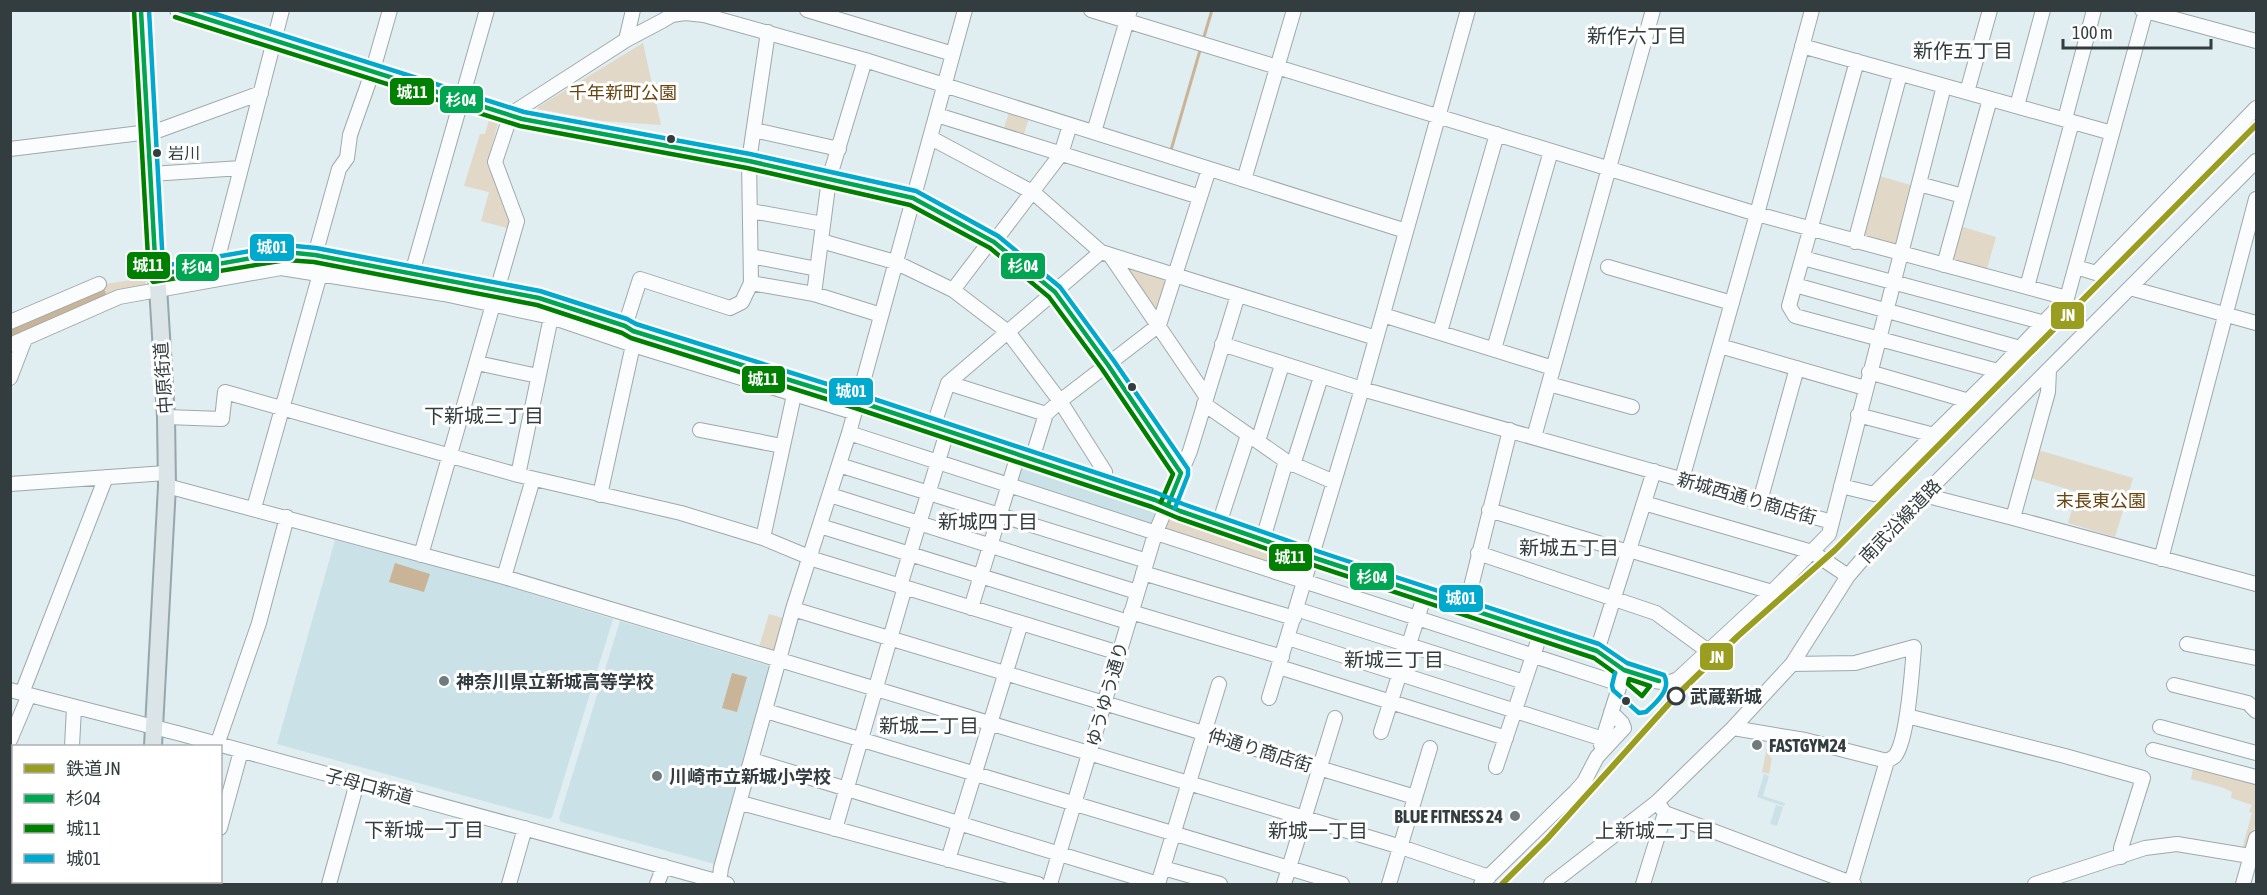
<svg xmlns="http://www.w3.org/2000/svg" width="2267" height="895" viewBox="0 0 2267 895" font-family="'Asap Condensed','Noto Sans JP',sans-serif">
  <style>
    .built { fill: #cae2e7 }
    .green { fill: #e1d8c8 }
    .water { fill: #c9b497 }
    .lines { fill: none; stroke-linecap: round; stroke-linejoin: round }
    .stream { stroke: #c9b497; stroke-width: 3 }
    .river { stroke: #c9b497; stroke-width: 18 }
    .minor-casing { stroke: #9fa9ac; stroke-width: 16 }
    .major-casing { stroke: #94a7ac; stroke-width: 20 }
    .minor { stroke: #fafcfd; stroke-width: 14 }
    .major { stroke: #dbe4e7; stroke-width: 16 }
    .bus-1-casing { stroke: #fff; stroke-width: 9 }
    .bus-2-casing { stroke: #fff; stroke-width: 9 }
    .bus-3-casing { stroke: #fff; stroke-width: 9 }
    .bus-1 { stroke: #00a651; stroke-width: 4.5 }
    .bus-2 { stroke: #008000; stroke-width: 4.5 }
    .bus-3 { stroke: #00a9ce; stroke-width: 4.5 }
    .rail-1-casing { stroke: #fff; stroke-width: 10 }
    .rail-1 { stroke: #999e20; stroke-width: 6 }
    .bus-dot { fill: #333d3f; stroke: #fff; stroke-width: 2 }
    .poi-dot { fill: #707b7d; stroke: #fff; stroke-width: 2 }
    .stop-dot { fill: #fff; stroke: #333d3f; stroke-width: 3 }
    .labels { text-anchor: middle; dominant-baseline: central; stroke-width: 6; stroke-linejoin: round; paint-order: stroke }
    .bus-label { font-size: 16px; fill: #333d3f; stroke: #fff; text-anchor: start }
    .park-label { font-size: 18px; fill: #684410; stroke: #fff }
    .street-label { font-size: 18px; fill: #333d3f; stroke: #fff }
    .poi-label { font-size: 18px; font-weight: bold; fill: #333d3f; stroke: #fff; text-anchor: start }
    .stop-label { font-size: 18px; font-weight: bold; fill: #333d3f; stroke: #fff; text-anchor: start }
    .neighbourhood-label { font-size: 20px; fill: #333d3f; stroke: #fff }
    .line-badge { stroke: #fff; stroke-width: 2 }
    .badge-label { font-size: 16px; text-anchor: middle; font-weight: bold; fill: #fff }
  </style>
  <rect width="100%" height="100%" fill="#e0edf1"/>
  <path class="built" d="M1020,466L1157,511L1151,529L1014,485Z
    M335,540L497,583L613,619L552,817L549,819L277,744Z
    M620,621L770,666L772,670L718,865L561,822L559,818Z
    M1764,774L1769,776L1763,796L1785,803L1784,806L1757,797Z
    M1776,805L1783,807L1777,826L1770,824Z"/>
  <path class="green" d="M643,43L661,125L603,121L538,109V107Z
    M1010,109L1030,115L1023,137L1003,131Z
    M490,116L495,117L498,123L487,164L510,220L507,228L481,221L489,192L464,186L480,134H485Z
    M1876,175L1914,186L1898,246L1860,237Z
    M1960,226L1996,237L1986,272L1950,259Z
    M1123,263L1169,277L1155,315Z
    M145,278L146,287L11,339L10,326L105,284Z
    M2038,450L2133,478L2115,537L2068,523L2077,492L2030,478Z
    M1169,516L1307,562L1302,576L1164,532Z
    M769,614L786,619L777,650L774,651L759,647Z
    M1768,741H1772L1770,757L1772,758L1769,774L1762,772Z
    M2194,764L2256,780V821L2249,849H2242L2252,813L2249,812L2252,805L2231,798L2232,792L2221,787L2191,779Z"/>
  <path class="water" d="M395,563L430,574L424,592L389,582Z
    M732,673L747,677L737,712L722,708Z"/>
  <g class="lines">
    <path class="stream" d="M1203,40L1212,10
      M1171,150L1201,47
      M863,411L926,432"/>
    <path class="river" d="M173,282L207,273L279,261L301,263L354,270L493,296L550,311L647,341
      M10,335L62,313L97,295"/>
    <defs>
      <path id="minor" d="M177,10L522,119L749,161L913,198L994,242L1055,292L1108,365L1181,473
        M807,10L953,54
        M1091,10L1757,214L2067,298
        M2142,10L2256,41
        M626,40L633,10
        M1802,46L2112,133
        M1857,61L1789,306L1795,316L1998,371
        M1967,92L1990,10
        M2017,106L2043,10
        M937,115L1200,197
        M2065,119L2094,10
        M754,130L839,149
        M1094,132L1130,10
        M931,138L1034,193L1101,252L1376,338
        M10,149L157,131L261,93
        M151,174L241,168
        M1244,180L1294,10
        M1919,184L1963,196
        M751,211L823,224
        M821,241L895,262L953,290L1008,332L1060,401L1105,472L1101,482
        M994,242L1061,154L1070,125
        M1855,242L1900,74
        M315,255L339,169L347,158L350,135L372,73L390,10
        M1110,255L1206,396
        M751,256L817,269
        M1803,258L2045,323
        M216,265L282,10
        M1944,265L1990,99
        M1608,267L1732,303
        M2076,267L2096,273L2256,108
        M412,273L487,10
        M156,275L286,252L315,255L539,298L625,326L633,331L857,401L947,432L1155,500L1180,511L1318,559L1597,651C1616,663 1656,692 1678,679L1772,592L1829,534L1944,86
        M751,283L814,294L881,315
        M1795,285L2020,348
        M2027,287L2072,122
        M2130,288L2256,323
        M953,290L991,240
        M814,294L829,179L865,60
        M1383,315L1553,368
        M10,322L99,284
        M625,326L640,279L730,308L742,302L751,283L749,161L768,32
        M1440,332L1497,134
        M1222,344L1362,389L1832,522
        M10,345L119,297L281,268L444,294L551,317L633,345L853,412
        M1720,346L1865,388
        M1494,349L1551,151
        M477,363L538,376
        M1869,372L1969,401
        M10,378L25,339
        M948,383L1046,414
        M1549,384L1632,407
        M1204,404L1286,461L1334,482
        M1858,415L1934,435
        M166,417L222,419L225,392L518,475L681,513L763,538L816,560L1119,653
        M933,427L948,383L1101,252
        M700,430L782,446
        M849,433L1620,684
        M1534,437L1653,10
        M1258,441L1282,365
        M1032,459L1046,414L1060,401L1159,325L1209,169
        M839,465L1147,561
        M1293,465L1321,377
        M518,475L551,317
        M1682,479L1757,214L1812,10
        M10,484L166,473
        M167,486L504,577L1401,847L1489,877
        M1841,486L1874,494L1998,371L2067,298L2146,10
        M600,495L633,345
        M830,495L1137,592
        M1924,495L2013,518L2256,584
        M1760,501L1797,368
        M1644,503L1812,552L1848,576
        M254,508L320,274
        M1489,510L1628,552
        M2013,518L2048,392L2049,370
        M1219,524L1248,435
        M820,526L1128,622
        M763,538L794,395
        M1263,539L1286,461
        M1629,550L1772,592
        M1478,553L1656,613L1708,651
        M421,555L517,221L495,162L511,114L626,40L662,21L672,15L685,13L704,15L865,60L1406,231
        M2161,559L2256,199
        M1143,573L1294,618
        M504,577L533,479
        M900,586L947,432
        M1466,607L1510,430
        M971,608L1018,455
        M793,609L1415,797
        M1296,609L1524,682
        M1131,612L1282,657
        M1288,638L1603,739
        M2187,644L2256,658
        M1597,651L1654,471
        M1792,664L1855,663L1914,647C1912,670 1908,739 1895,756C1895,756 1888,761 1887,761L1851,883
        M1279,667L1506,738
        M2174,685L2248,703L2256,711
        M10,690L181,734L727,884
        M22,693L106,477
        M1269,698L1362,389L1468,10
        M766,711L1342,884
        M1907,716L2065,756L2143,778L2121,848V857
        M2160,727L2256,753
        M1733,728L1805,740L1887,761
        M1381,732L1425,594
        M10,740L29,695
        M217,745L259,623L287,517
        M1601,745L1622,678
        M72,746L74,708
        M2153,750L2256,777
        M752,760L1158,884
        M1496,767L1541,632
        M1657,802L1665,813L1854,884
        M741,803L1038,884
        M220,828L241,751
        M835,829L905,587
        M948,860L1021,623
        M1163,868L1220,884
        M64,884L65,882
        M205,884L206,882
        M329,884L357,783
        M509,884L525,828
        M657,884L664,866
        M719,884L721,868L793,609L849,433L965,10
        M1050,884L1155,534L1190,451L1238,295
        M1158,884L1219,684
        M1284,884L1335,718
        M1389,884L1430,748
        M1481,884L1575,792L1584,782L1597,757L1624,728L1622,723L1611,712
        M1551,884L1657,802L1733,728L1792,664L1848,576L1877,542L2256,161
        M1643,884L1665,813
        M2035,884L2145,848L2177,844L2256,857
        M2243,884L2256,838"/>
      <path id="major" d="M141,10L166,417L167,486L153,746
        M146,884V882"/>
    </defs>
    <use href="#minor" class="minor-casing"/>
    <use href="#major" class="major-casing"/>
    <use href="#minor" class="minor"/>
    <use href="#major" class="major"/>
    <defs>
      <path id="bus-1" d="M179,10L522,119L749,161L913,198L994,242L1055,292L1108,365L1181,473L1168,505
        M141,11L156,275L286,252L315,255L539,298L625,326L633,331L857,401L1155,500L1180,511L1318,559L1597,651L1624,670L1659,681"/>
      <path id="bus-2" d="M134,10L149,275L153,282L286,260L314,262L537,305L622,333L631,338L855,408L1152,507L1178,518L1316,566L1594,658L1615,673
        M175,17L520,126L747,168L910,205L990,248L1049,297L1102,369L1173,474L1161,502
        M1629,679L1650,686L1642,696L1628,684Z"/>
      <path id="bus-3" d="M149,10L163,266L285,245L316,248L540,291L627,319L636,324L859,394L1157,493L1183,504L1320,552L1599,644L1627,663L1664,675C1672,689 1656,703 1646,712L1639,713L1613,690L1612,685L1615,673
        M203,10L524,112L750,154L916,191L998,236L1060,287L1114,361L1188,469V475L1175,508"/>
    </defs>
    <use href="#bus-1" class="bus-1-casing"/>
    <use href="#bus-2" class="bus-2-casing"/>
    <use href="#bus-3" class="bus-3-casing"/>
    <use href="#bus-1" class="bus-1"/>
    <use href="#bus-2" class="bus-2"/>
    <use href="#bus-3" class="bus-3"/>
    <defs>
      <path id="rail-1" d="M1502,884L1547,839L1675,697L1738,636L1835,550L2256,125"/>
    </defs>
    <use href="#rail-1" class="rail-1-casing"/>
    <use href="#rail-1" class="rail-1"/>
  </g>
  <g class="bus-dot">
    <circle cx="671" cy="139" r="5"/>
    <circle cx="157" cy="153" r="5"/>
    <circle cx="1132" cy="387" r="5"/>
    <circle cx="1626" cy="701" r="5"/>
  </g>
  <g class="poi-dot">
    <circle cx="444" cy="681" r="6"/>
    <circle cx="1757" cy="745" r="6"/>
    <circle cx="657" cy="776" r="6"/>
    <circle cx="1515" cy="816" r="6"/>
  </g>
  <circle class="stop-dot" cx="1676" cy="696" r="8"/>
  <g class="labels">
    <g class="bus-label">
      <text x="168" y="153">岩川</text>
    </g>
    <g class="park-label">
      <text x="623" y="92">千年新町公園</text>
      <text x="2101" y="500">末長東公園</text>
    </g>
    <g class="street-label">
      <text transform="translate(163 378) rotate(-94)">中原街道</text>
      <text transform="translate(1747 498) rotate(16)">新城西通り商店街</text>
      <text transform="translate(1900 521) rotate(-46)">南武沿線道路</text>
      <text transform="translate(1107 694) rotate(-74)">ゆうゆう通り</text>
      <text transform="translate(1260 750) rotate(17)">仲通り商店街</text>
      <text transform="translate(369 786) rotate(15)">子母口新道</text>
    </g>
    <g class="poi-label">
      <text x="456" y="681">神奈川県立新城高等学校</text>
      <text x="1769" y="745">FASTGYM24</text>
      <text x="669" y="776">川崎市立新城小学校</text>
      <text x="1503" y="816" text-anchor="end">BLUE FITNESS 24</text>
    </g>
    <g class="stop-label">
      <text x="1690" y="696">武蔵新城</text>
    </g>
    <g class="neighbourhood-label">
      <text x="1637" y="35">新作六丁目</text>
      <text x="1963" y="50">新作五丁目</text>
      <text x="484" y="415">下新城三丁目</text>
      <text x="988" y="521">新城四丁目</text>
      <text x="1569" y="547">新城五丁目</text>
      <text x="1394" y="659">新城三丁目</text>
      <text x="929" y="725">新城二丁目</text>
      <text x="424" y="829">下新城一丁目</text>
      <text x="1318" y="830">新城一丁目</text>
      <text x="1655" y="830">上新城二丁目</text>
    </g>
  </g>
  <g class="line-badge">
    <rect x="389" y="77" width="46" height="29" rx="6" fill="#008000"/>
    <rect x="439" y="85" width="45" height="29" rx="6" fill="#00a651"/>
    <rect x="249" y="233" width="46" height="29" rx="6" fill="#00a9ce"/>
    <rect x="126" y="251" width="45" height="29" rx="6" fill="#008000"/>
    <rect x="1000" y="252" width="46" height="28" rx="6" fill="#00a651"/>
    <rect x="175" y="253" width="45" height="29" rx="6" fill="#00a651"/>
    <rect x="2050" y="301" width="35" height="29" rx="6" fill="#999e20"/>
    <rect x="741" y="365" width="45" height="29" rx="6" fill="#008000"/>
    <rect x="828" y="377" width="46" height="29" rx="6" fill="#00a9ce"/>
    <rect x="1268" y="543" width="45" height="29" rx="6" fill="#008000"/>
    <rect x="1349" y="562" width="46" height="29" rx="6" fill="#00a651"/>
    <rect x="1438" y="584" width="46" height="29" rx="6" fill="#00a9ce"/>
    <rect x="1699" y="642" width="35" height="29" rx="6" fill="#999e20"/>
  </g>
  <g class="badge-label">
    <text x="412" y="98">城11</text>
    <text x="461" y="106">杉04</text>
    <text x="272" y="253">城01</text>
    <text x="148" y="271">城11</text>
    <text x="1023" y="272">杉04</text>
    <text x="197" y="273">杉04</text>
    <text x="2068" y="321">JN</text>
    <text x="763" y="385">城11</text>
    <text x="851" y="397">城01</text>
    <text x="1290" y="563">城11</text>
    <text x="1372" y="583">杉04</text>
    <text x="1461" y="604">城01</text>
    <text x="1717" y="663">JN</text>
  </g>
  <rect width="2267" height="895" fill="none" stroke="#333d3f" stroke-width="24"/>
  <rect x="12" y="745" width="210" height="138" fill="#ffffff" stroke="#adb1b2" stroke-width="1.5"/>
  <rect x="24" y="764" width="30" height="9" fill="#999e20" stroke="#adb1b2" stroke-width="1.5"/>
  <text x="66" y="775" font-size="18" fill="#333d3f">鉄道 JN</text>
  <rect x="24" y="794" width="30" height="9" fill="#00a651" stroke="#adb1b2" stroke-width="1.5"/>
  <text x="66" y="805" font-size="18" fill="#333d3f">杉04</text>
  <rect x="24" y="824" width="30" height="9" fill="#008000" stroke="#adb1b2" stroke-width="1.5"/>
  <text x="66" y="835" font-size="18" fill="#333d3f">城11</text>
  <rect x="24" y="854" width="30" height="9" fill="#00a9ce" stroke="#adb1b2" stroke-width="1.5"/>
  <text x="66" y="865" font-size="18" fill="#333d3f">城01</text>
  <path d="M2063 39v9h148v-9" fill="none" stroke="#333d3f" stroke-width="3"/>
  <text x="2072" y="39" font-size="18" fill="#333d3f" stroke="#ffffff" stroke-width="4.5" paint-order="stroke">100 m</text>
</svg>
